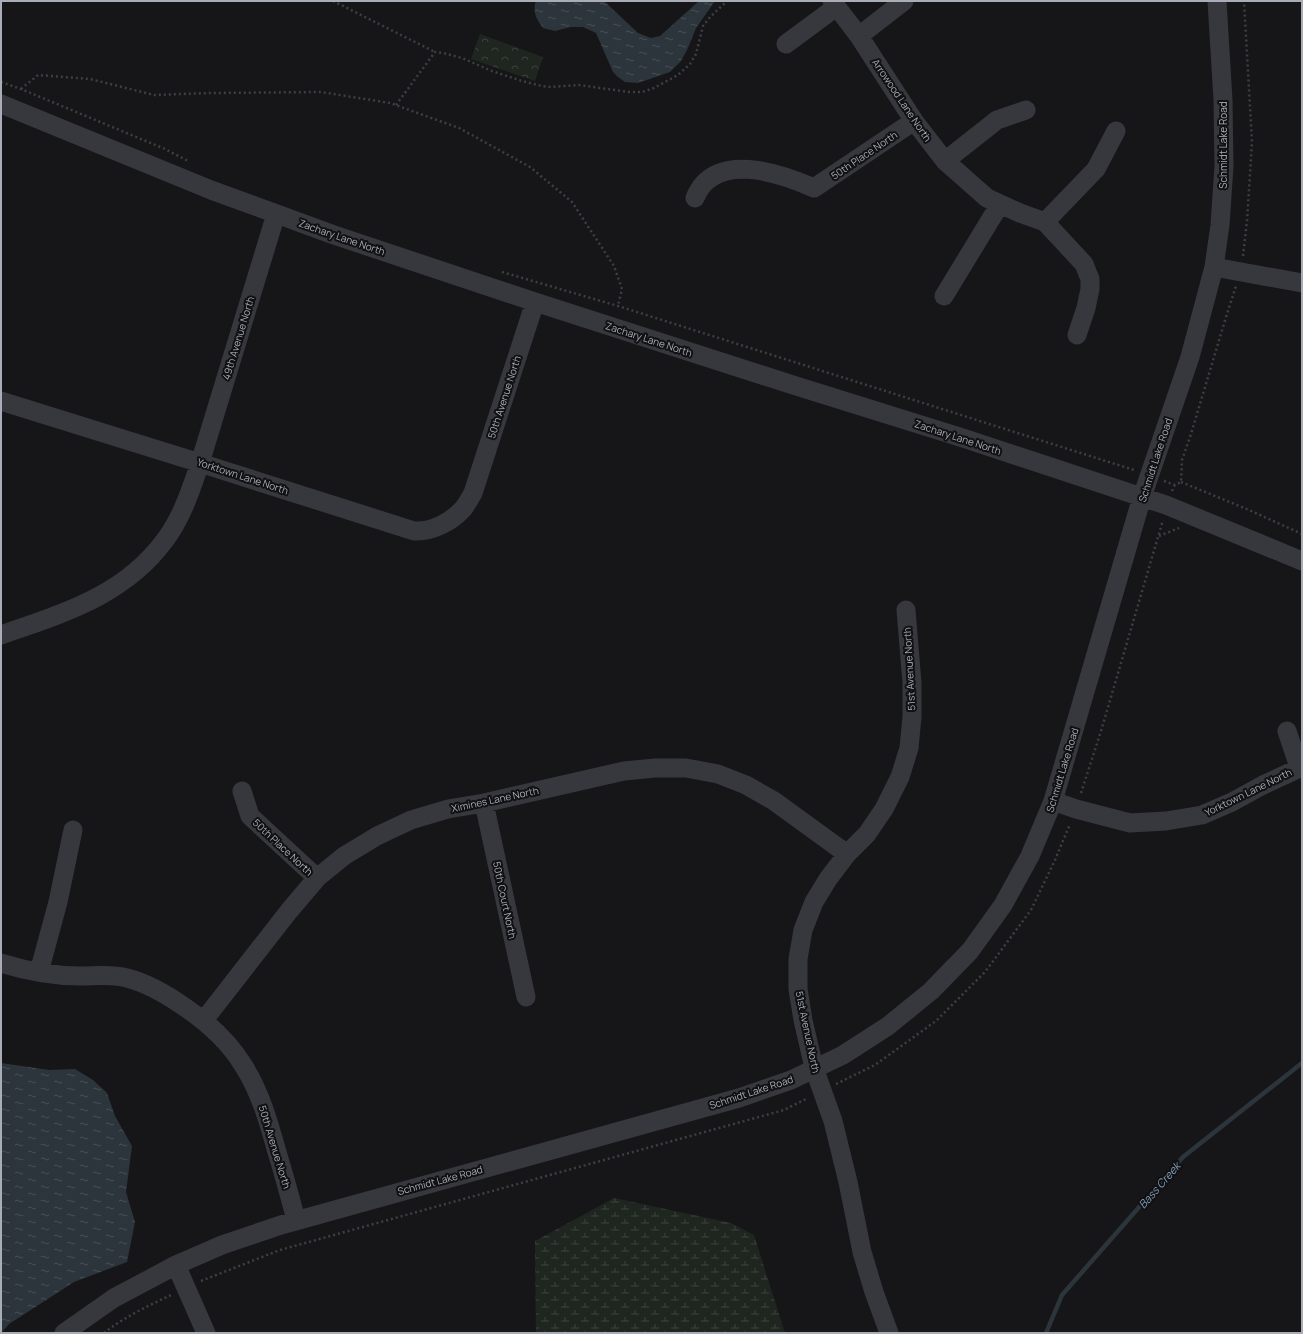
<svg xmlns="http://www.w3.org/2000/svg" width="1303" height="1334" viewBox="0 0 1303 1334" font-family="Manrope,sans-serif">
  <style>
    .wetland { fill: url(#wetland-marsh) }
    .park { fill: url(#park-crowns) }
    .water { fill: url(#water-ripples) }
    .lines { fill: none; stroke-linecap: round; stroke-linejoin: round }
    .stream { stroke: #2c353c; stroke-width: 4.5 }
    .path { stroke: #3d3f44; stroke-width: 2.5; stroke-dasharray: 2 3; stroke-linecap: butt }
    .minor { stroke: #37383d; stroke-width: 19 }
    .labels { text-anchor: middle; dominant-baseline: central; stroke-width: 4; stroke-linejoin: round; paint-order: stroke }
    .street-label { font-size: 10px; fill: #a8adb8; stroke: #111113 }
    .water-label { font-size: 11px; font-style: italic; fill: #7f9bb3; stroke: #111113 }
  </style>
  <defs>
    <pattern id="wetland-marsh" width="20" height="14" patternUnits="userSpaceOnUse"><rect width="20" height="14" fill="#1e261f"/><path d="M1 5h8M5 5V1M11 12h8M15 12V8" fill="none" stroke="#3c433d"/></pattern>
    <pattern id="park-crowns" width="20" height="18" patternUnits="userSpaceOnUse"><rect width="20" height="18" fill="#1e261f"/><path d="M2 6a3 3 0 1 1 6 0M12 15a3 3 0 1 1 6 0" fill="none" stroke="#3c433d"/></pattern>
    <pattern id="water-ripples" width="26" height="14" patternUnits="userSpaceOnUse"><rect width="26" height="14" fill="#2c353c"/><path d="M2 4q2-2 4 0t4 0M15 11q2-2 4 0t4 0" fill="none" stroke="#485056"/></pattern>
  </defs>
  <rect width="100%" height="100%" fill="#161618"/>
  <path class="wetland" d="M614,1198L731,1223L754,1235L785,1333H536L535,1241Z"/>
  <path class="park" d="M480,34L543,57L535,81L471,59Z"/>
  <path class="water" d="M536,1H604L638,33L651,38L660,36L699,1H715L696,28L688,48L681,61L670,72L638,83L625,82L618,77L613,72L596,33L583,27H571L555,31L543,28C537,20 532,12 536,1Z
    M1,1063L49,1070L75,1069L93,1080L107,1093L115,1116L132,1146L126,1192L135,1222L127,1262L74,1282L9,1324L1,1333Z"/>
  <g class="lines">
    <path class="stream" d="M1046,1333L1062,1295L1183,1157L1302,1063"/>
    <path class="path" d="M333,1L435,52
      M1,82L21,89L165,149L188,161
      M21,89L38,75L90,79L154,95L210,93L321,92L390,103L459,128L530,167L572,202L614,266L622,289L618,306
      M396,105L435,52L443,53L462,58L492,71L522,81L542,86L550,87L579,85L629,92H642L654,88L678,75L690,64L696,54L703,26L710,17L727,1
      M1243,256L1247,221L1252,142L1244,1
      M502,272L618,306L1134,470
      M1164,481L1175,485
      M1181,482L1249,510L1302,534
      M1172,491L1175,485L1181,482L1182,460L1191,434L1226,317L1236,286
      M1159,536L1179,528
      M1081,793L1101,731L1163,520
      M836,1084L875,1065L936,1021L985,972L1031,910L1055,860L1070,824
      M201,1281L280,1250L784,1110L808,1098
      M104,1333C124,1317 148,1306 171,1295"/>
    <path class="minor" d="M832,1L859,36L914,121L945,161L987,198L1020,213L1045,222L1084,264L1090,279V289L1086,308L1077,335
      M859,36L904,1
      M786,44L836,7
      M1,104L211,190L334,235L535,302L793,385L963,438L1166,505L1302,561
      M945,161L997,120L1026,110
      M695,198C714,150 780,173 814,188L914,121
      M1045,222L1096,169L1116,131
      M1214,267L1302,283
      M944,296L1000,204
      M1,401L200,463L414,531C432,532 451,522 463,509C467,504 470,498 473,493L535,302
      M1,635C63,613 124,596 165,540C182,518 191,489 200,463L276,214
      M1287,731L1299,767
      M242,791L250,816L317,878
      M1053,801L1076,809L1130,823L1166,821L1202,815L1232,802L1263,785L1302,767
      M484,803L526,997
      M1,963C27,971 54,976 81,976C97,976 112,974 127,978C147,983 169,996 186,1008C208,1023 229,1042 243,1065C260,1091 269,1123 277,1152C284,1175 290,1197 296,1220
      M39,972L58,902L73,830
      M204,1020L289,911L317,878L344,856L377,836L411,820L448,809L484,803L624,771L655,768H686L718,774L746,785L774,801L847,854
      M176,1265L206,1333
      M64,1333L114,1298L176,1265L222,1245L281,1225L739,1098L791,1080L843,1055L888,1026L931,991L970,951L1003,905L1030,856L1053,801L1142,497L1190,357L1214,267L1220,225L1224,166L1223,100L1217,1
      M889,1333L874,1292L862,1252L848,1182L833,1121L814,1068L803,1020L798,989V959L803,930L814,902L828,879L847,854L867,834L884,809L900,777L909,748L912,717V683L906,610"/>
  </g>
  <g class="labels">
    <g class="street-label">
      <text transform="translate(902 100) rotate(56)">Arrowood Lane North</text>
      <text transform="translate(1223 145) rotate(-90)">Schmidt Lake Road</text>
      <text transform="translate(864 155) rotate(-34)">50th Place North</text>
      <text transform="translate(342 237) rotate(19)">Zachary Lane North</text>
      <text transform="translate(238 338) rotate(-73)">49th Avenue North</text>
      <text transform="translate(649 339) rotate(18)">Zachary Lane North</text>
      <text transform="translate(504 397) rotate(-72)">50th Avenue North</text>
      <text transform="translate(958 437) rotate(18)">Zachary Lane North</text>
      <text transform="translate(1155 460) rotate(-72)">Schmidt Lake Road</text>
      <text transform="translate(243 476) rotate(18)">Yorktown Lane North</text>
      <text transform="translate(909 669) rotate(-93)">51st Avenue North</text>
      <text transform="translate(1062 770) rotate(-73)">Schmidt Lake Road</text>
      <text transform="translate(1248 792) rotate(-26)">Yorktown Lane North</text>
      <text transform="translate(495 799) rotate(-12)">Ximines Lane North</text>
      <text transform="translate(283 847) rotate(43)">50th Place North</text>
      <text transform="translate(505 900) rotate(78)">50th Court North</text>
      <text transform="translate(808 1032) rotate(78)">51st Avenue North</text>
      <text transform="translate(751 1092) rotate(-18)">Schmidt Lake Road</text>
      <text transform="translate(275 1147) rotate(73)">50th Avenue North</text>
      <text transform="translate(440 1180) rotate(-15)">Schmidt Lake Road</text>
    </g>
    <g class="water-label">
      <text transform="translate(1159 1185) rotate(-49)">Bass Creek</text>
    </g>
  </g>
  <rect width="1303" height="1334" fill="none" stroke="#a8adb8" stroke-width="4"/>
</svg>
